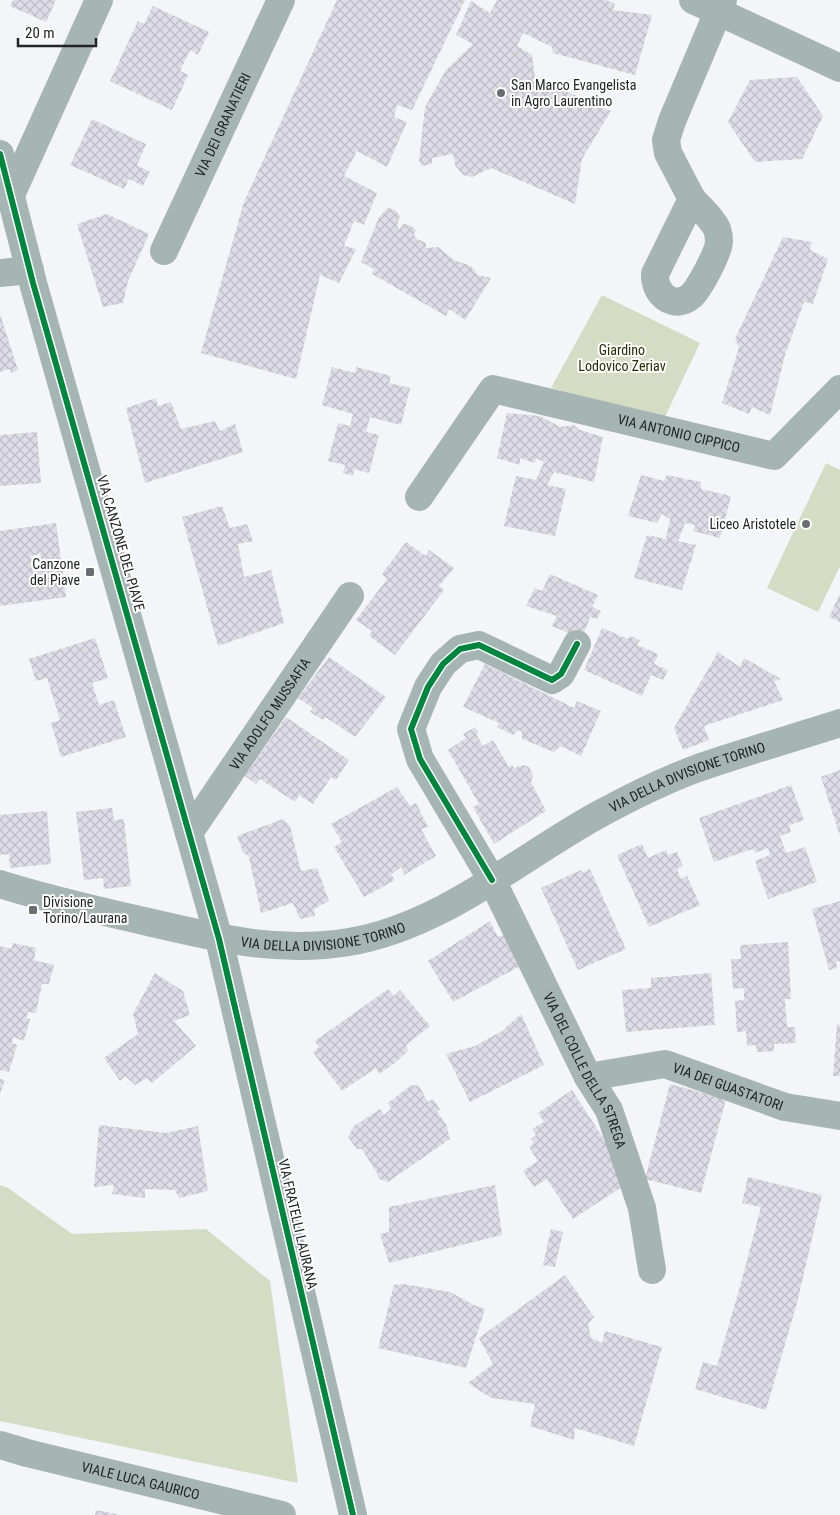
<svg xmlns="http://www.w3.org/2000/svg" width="840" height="1515" viewBox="0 0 840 1515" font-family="'Roboto Condensed',sans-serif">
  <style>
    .green { fill: #d4dcc4 }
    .building { fill: url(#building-cross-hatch); fill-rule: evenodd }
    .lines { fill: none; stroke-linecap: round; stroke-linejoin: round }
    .minor { stroke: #a5b5b3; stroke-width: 28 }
    .cycleway-casing { stroke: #fff; stroke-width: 9 }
    .cycleway { stroke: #00873e; stroke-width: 6 }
    .poi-dot { fill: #6b6d70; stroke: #fff; stroke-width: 2 }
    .labels { text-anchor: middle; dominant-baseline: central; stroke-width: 4; stroke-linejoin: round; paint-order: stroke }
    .poi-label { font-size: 14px; fill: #222426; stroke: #fff; text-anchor: start }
    .street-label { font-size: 14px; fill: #222426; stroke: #fff }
    .park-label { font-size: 14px; fill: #272f04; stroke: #fff }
  </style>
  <defs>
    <pattern id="building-cross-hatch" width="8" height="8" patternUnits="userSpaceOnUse" patternTransform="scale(1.25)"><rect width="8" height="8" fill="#dedce7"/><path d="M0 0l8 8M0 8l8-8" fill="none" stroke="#bebdc6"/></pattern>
  </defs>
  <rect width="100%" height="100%" fill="#f3f5f8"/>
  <path class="green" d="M602,295L700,343L664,419L551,388Z
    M826,463L840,470V566L818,612L767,588Z
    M0,1185L8,1188L72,1234L206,1229L270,1281L298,1483L0,1421Z"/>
  <path class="building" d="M13,0H56L46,22L10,6Z
    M337,0H465L412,110L397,105L394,117L407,122L387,167L357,151L344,176L377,193L364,225L354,221L344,246L356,249L339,283L320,275L296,379L201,353L244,202Z
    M497,0H606L615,4L613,10L652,15L635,75L553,53L552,47L523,33L517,46L532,55L535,78L611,111L582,159L575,204L491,168L472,177L463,175L455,165L453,154L432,158V164L422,166L419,161L425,107L446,70L473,44L456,35L471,1L490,13Z
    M153,6L209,32L198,55L190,50L180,71L188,75L172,110L110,81L138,21L144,24Z
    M797,77L823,116L802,159L755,162L728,122L750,80Z
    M92,119L146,144L137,165L150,172L143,186L129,179L124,189L70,165Z
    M388,208L395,210L400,216L397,225L399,230L403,224L410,225L416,230L414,235L417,239L426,243V248L438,247L454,260L471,266L478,275L491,278L465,320L449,309L446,316L372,274L374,269L361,262L379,217Z
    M107,214L149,234L128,281L123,303L103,307L77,224Z
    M783,237L812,242L810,250L828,259L813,304L804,302L785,355L770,415L752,407L749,414L722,403L739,347L735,339Z
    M0,314L18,370L11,373L10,369L0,372Z
    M332,367L355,373L356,367L391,376L389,383L410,388L401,425L370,417L366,432L379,435L369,473L354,469L353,476L343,473L345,465L328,461L338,423L350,426L353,414L322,405Z
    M156,398L158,406L171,402L181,429L215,421L220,431L235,424L243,452L145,483L126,408Z
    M507,413L540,416L560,427L574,425L580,430L603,437L594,482L554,472L547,485L566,489L555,536L504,526L516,476L536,480L544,462L536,458L535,463L520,458V465L497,458Z
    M37,432L41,483L0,486V435Z
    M641,475L664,481L667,475L701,482V489L731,496L720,538L693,531L695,525L685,523L678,541L696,545L682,590L634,578L647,535L666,539L670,519L662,514L657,523L628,516Z
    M222,506L230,528L247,524L253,541L238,544L244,577L271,570L284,623L218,646L182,517Z
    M56,523L66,597L0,606V531ZM40,554L42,571L33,572L31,556Z
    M406,542L426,556L429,550L454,568L439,586L444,590L395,655L369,636L372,631L356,620L387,579L382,574Z
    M550,574L598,595L592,607L601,611L597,619L590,617L582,639L552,626L557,616L526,606L535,588L542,591Z
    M840,594V622L829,617Z
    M602,628L628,639L630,636L640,640L637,645L658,654L654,664L668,670L663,680L651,675L642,696L584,670Z
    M95,638L108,678L92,683L99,705L114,700L126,737L61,757L51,723L60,720L47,678L36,681L29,659Z
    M718,652L740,667L744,658L781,679L774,681L783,700L704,726L709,740L683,750L674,728Z
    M329,657L386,697L355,737L325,717L323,720L310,712L313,708L298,698Z
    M485,664L574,708L577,701L601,711L581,756L561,746L554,752L522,739V732L519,730L513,735L497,727L499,723L463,707Z
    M286,717L349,760L336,780L331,777L313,804L299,795L295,802L260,779L256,784L245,776Z
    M475,727L478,732L476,734L483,746L493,740L509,767L512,765L514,768L523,765L529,767L533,775L531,782L546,811L494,844L473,807L479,804L448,750L466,738L463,734Z
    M840,770V836L821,777Z
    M791,785L804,820L789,825L791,832L780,836L786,853L805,847L817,882L768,899L755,861L770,855L768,848L755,853L753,849L714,862L699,818Z
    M397,787L410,806L416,803L428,827L421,829L436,856L404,875L402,867L391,874L395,880L364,897L334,847L342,842L331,824Z
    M112,808L114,820L124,819L131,886L104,889L103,878L84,880L76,812Z
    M47,811L51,864L10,868L9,854L0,855V815Z
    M283,819L290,826L301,871L317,868L329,901L314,909L315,916L300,919L293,903L261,913L249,857L243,852L237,836Z
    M642,844L648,858L666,850L668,855L677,852L683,866L677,869L681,879L687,876L700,905L649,927L617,855Z
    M590,869L626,949L578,970L541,888L581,870L582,873Z
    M840,901V961L836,962L837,968L829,970L812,909Z
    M490,921L498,937L506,934L524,964L453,1002L428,961Z
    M788,942L791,999H785L787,1027H795L796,1043L774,1044V1051L757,1052L756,1045L747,1046L746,1031L737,1032L735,1001L744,1000V988L733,989L731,959H741L740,945Z
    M13,943L36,948L34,960L54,965L49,984H42L36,1013L28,1012L26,1018L30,1019L24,1041L13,1037L12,1043L17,1045L9,1072L0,1070V946L11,949Z
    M155,973L183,991L190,1015L174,1021L196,1046L152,1083L147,1078L135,1085L125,1076L120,1081L104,1058L138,1034L133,1014Z
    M711,973L715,1025L626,1032L622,990L651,988V978Z
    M388,989L394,996L400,990L430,1026L406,1045L408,1051L395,1063L379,1074L376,1068L342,1091L313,1052L319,1047L315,1041Z
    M521,1014L544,1065L470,1102L446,1054L475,1046L502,1031Z
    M837,1024L840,1025V1076H833Z
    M0,1079L5,1080L0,1093Z
    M670,1084L726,1099L701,1193L645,1179Z
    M411,1085L419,1086L428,1102L433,1099L440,1109L437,1112L446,1124L450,1139L388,1182L379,1179L377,1173L362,1149H357L348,1137L354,1126L380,1109L384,1115L391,1109L388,1103Z
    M572,1090L631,1181L573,1219L547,1179L534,1187L523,1171L538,1161L529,1147L534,1143L531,1139L536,1135L532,1129L544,1122L538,1113Z
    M99,1125L166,1133L198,1126L208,1191L179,1198L175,1190L145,1189V1198L112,1194L114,1185L94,1187Z
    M748,1177L822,1195L798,1299L766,1410L695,1389L703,1362L717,1366L741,1283L761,1207L742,1203Z
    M495,1185L502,1235L389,1263L380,1234L389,1232V1207Z
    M551,1229L563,1232L555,1267L543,1265Z
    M565,1275L594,1317L588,1324L591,1338L602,1343L605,1331L662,1347L634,1446L575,1428L574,1440L530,1426L535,1404L491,1398L468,1383L493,1364L479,1338Z
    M403,1284L450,1292L474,1305L485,1309L466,1368L378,1348L394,1285Z
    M96,1510L116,1514V1515H95Z"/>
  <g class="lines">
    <g class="minor">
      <path d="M693,0L840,68"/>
      <path d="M0,154L33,283L219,939L353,1515"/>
      <path d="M10,197L99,0"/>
      <path d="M692,199C700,208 712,218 717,229C718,232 719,237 719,241C719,252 699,289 691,296C674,311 654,294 655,274Z"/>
      <path d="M692,199L668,153L666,140L672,121L723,0"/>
      <path id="s1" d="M164,251L281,0"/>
      <path d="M0,273L30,270"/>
      <path id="s2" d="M419,497L493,389L774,456L840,389"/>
      <path id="s3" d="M577,644L561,674L552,680L479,645L460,649L443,664L428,687L411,729L420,759L492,880L588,1077L609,1110L642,1208L652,1270"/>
      <path id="s4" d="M189,833L350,596"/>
      <path id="s5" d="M0,884C47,899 96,910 144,921C214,937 276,954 349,942C440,927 517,860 596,816C629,798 663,781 698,768C745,752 793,738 840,723"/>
      <path id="s6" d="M588,1077L665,1064L785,1107L840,1116"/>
      <path id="s7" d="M0,1445L27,1453L282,1515"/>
    </g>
    <defs>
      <path id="cycleway" d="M0,154L33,283L219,939L353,1515
        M492,880L420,759L411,729L428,687L443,664L460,649L479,645L552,680L561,674L577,644"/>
    </defs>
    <use href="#cycleway" class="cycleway-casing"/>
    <use href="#cycleway" class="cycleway"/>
  </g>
  <g class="poi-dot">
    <circle cx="501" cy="93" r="5"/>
    <circle cx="806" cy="524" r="5"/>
    <rect x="85" y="567" width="10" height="10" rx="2.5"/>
    <rect x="28" y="905" width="10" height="10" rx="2.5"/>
  </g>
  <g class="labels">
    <g class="poi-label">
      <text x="511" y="85">San Marco Evangelista<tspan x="511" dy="16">in Agro Laurentino</tspan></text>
      <text x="796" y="524" text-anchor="end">Liceo Aristotele</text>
      <text x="80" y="564" text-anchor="end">Canzone<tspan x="80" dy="16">del Piave</tspan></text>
      <text x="43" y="902">Divisione<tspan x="43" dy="16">Torino/Laurana</tspan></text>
    </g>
    <g class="street-label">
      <text stroke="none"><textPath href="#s1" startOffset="139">VIA DEI GRANATIERI</textPath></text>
      <text stroke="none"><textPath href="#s2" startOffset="322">VIA ANTONIO CIPPICO</textPath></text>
      <text transform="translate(121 543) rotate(74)">VIA CANZONE DEL PIAVE</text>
      <text stroke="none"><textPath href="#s4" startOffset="144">VIA ADOLFO MUSSAFIA</textPath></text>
      <text stroke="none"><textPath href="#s5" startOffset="735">VIA DELLA DIVISIONE TORINO</textPath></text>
      <text stroke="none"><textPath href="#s5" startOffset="331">VIA DELLA DIVISIONE TORINO</textPath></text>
      <text stroke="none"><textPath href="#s3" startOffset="625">VIA DEL COLLE DELLA STREGA</textPath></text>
      <text stroke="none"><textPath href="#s6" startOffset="145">VIA DEI GUASTATORI</textPath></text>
      <text transform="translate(298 1224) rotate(77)">VIA FRATELLI LAURANA</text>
      <text stroke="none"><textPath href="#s7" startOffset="145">VIALE LUCA GAURICO</textPath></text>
    </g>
    <g class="park-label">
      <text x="622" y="350">Giardino<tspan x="622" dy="16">Lodovico Zeriav</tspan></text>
    </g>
  </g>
  <path d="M18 38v8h78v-8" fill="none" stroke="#222426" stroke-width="2.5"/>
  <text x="25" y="38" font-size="15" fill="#222426" stroke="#ffffff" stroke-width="4" paint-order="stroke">20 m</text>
</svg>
